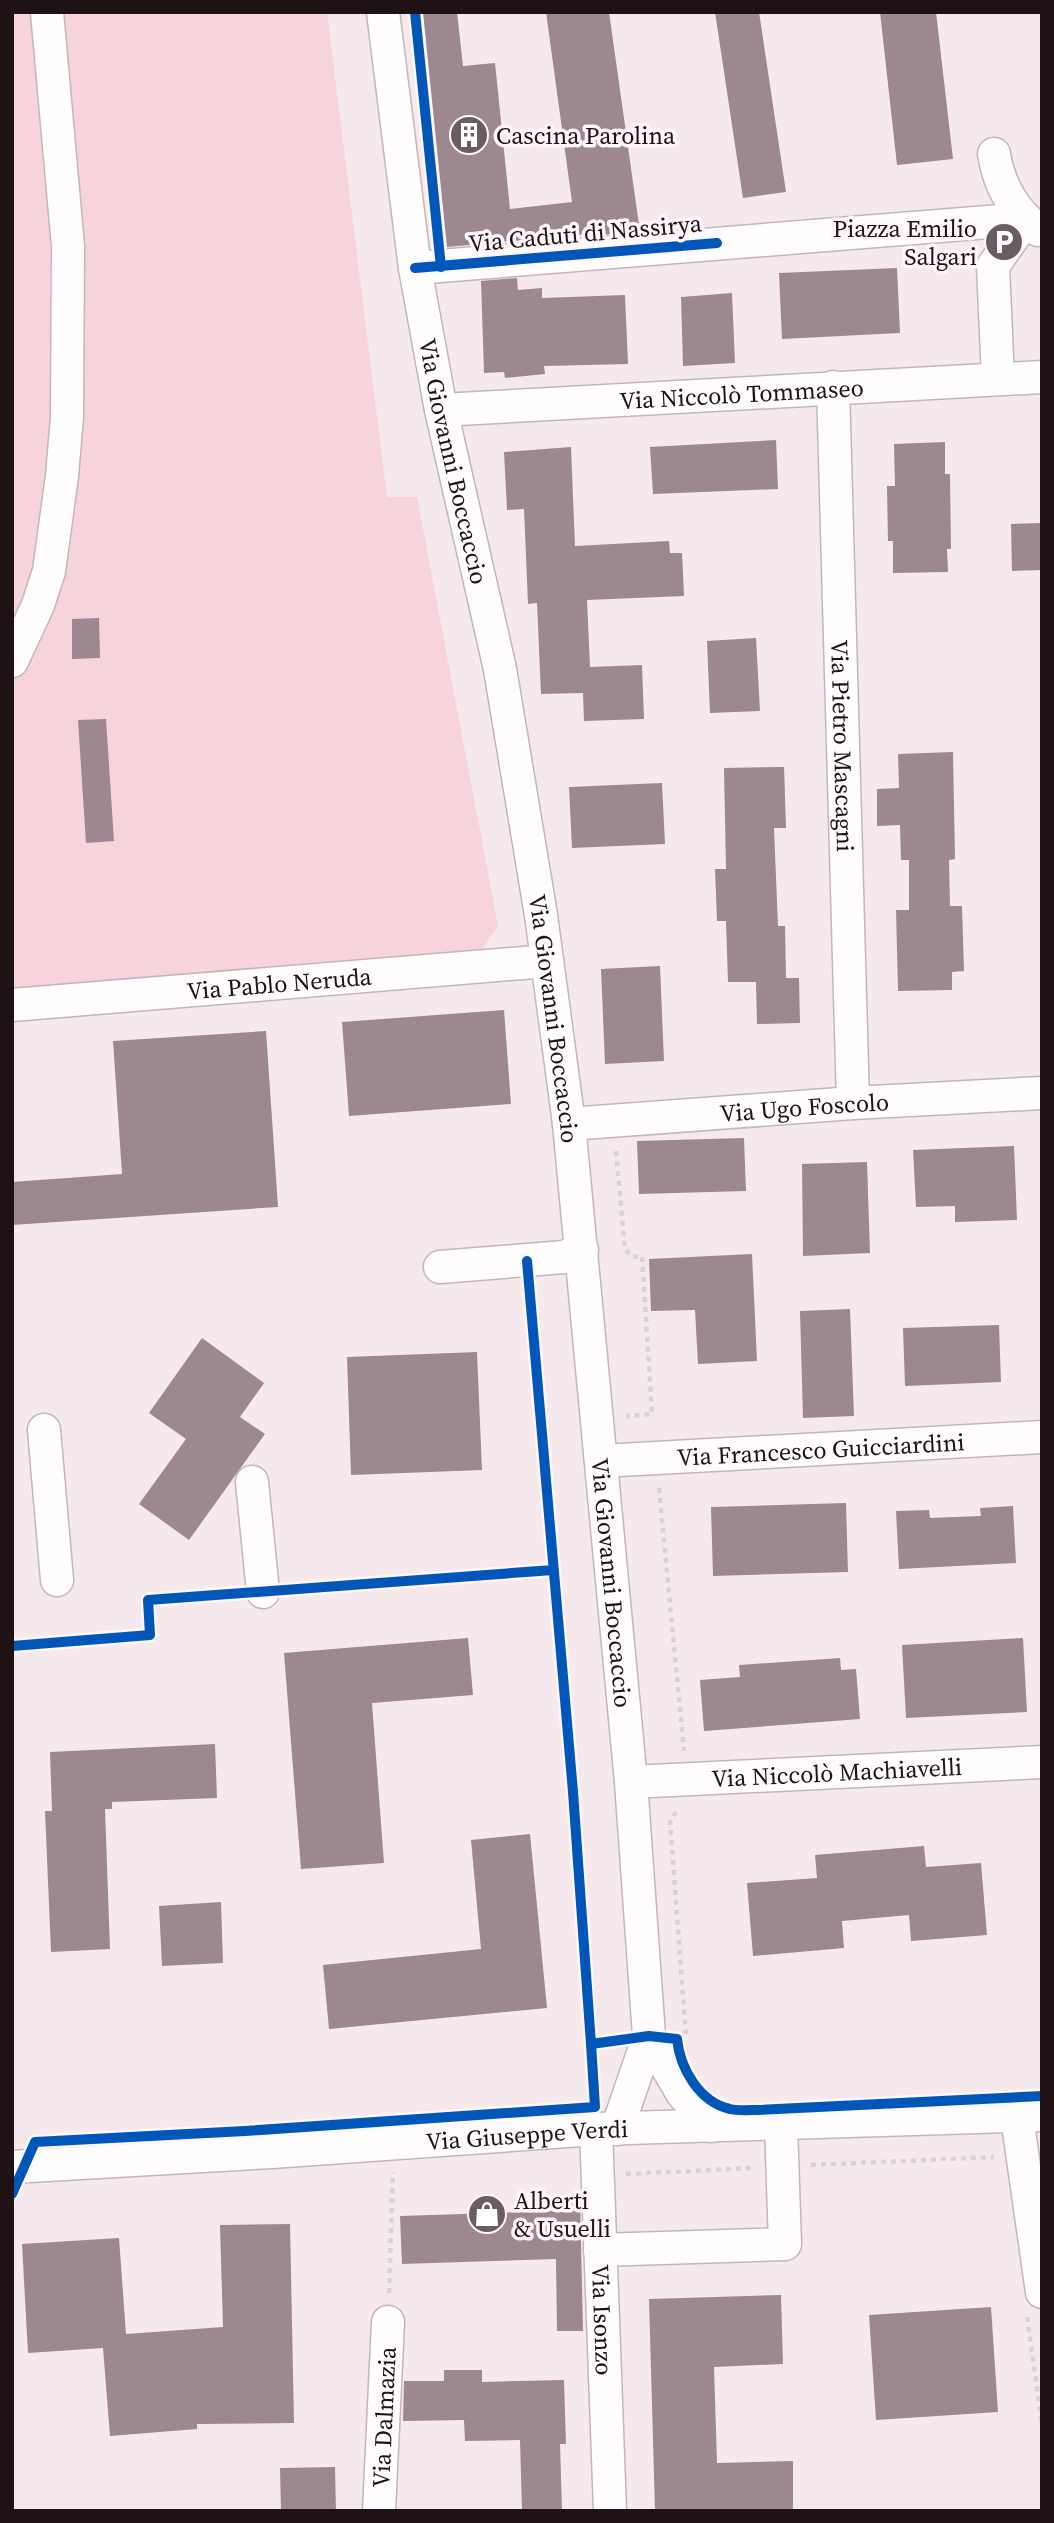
<svg xmlns="http://www.w3.org/2000/svg" width="1054" height="2523" viewBox="0 0 1054 2523" font-family="'Source Serif 4',serif">
  <style>
    .green { fill: #f7d3dc }
    .building { fill: #9d8790 }
    .lines { fill: none; stroke-linecap: round; stroke-linejoin: round }
    .minor-casing { stroke: #c3b6ba; stroke-width: 35 }
    .path { stroke: #d8d4d5; stroke-width: 4.5; stroke-dasharray: 5 5; stroke-linecap: butt }
    .minor { stroke: #fefcfc; stroke-width: 32 }
    .cycleway-casing { stroke: #fef6f8; stroke-width: 15 }
    .cycleway { stroke: #0057b8; stroke-width: 10 }
    .labels { text-anchor: middle; dominant-baseline: central; stroke-width: 7; stroke-linejoin: round; paint-order: stroke }
    .poi-label { font-size: 24px; fill: #1e1215; stroke: #fef6f8; text-anchor: start }
    .street-label { font-size: 24px; fill: #1e1215; stroke: #fef6f8 }
  </style>
  <rect width="100%" height="100%" fill="#f6e9ed"/>
  <path class="green" d="M12,12H327L387,497H417L498,926L479,954L12,992Z"/>
  <path class="building" d="M423,12H457L463,66L495,63L510,209L572,202L546,12H609L640,232L600,235V233L447,247Z
    M715,12H759L786,192L743,198Z
    M880,12H936L953,159L897,165Z
    M897,268L900,333L782,339L779,273Z
    M517,278L518,290L542,288V298L625,295L628,364L544,366L545,374L505,378L504,372L484,373L481,281Z
    M732,293L735,363L683,366L681,297Z
    M776,440L778,489L653,494L650,447Z
    M945,442V474H950L951,549H947L948,572L893,573V541H888L887,486H895L894,444Z
    M571,447L575,546L669,541L670,553H682L684,596L587,600L590,667L642,665L644,719L584,721L583,693L541,694L537,603L528,604L524,509L507,510L504,452Z
    M1042,523V570L1012,571L1011,524Z
    M99,618L100,658L72,659V619Z
    M756,638L760,711L710,713L707,641Z
    M106,719L114,841L86,843L78,720Z
    M953,752L955,859L949,860L950,906H962L964,971L952,972V990L898,991L896,910H909V860H901L900,825L877,826V789L899,788L898,754Z
    M784,767L786,828H774L778,926H785L786,978H799L800,1023L757,1024L756,982H728L726,921H717L715,869H726L724,768Z
    M662,783L665,844L572,848L569,787Z
    M660,966L664,1061L605,1064L601,969Z
    M504,1010L511,1104L349,1116L342,1022Z
    M266,1031L278,1207L12,1225V1182L122,1174L113,1041Z
    M744,1138L746,1191L639,1194L637,1141Z
    M1014,1146L1017,1220L955,1222V1206L916,1207L913,1150Z
    M867,1162L870,1253L803,1256L802,1164Z
    M752,1254L757,1361L698,1364L695,1310L651,1311L649,1259Z
    M850,1309L854,1416L803,1418L800,1311Z
    M999,1325L1001,1382L905,1386L903,1328Z
    M202,1338L264,1383L240,1417L265,1434L189,1540L139,1504L186,1439L149,1413Z
    M477,1352L482,1470L351,1475L347,1357Z
    M846,1503L848,1572L713,1576L711,1507Z
    M1013,1506L1016,1563L899,1569L896,1511L929,1510L930,1518L981,1516L980,1508Z
    M468,1638L473,1695L372,1703L384,1863L301,1869L284,1653Z
    M1023,1638L1027,1712L906,1718L902,1645Z
    M840,1658L841,1670L856,1669L860,1719L704,1731L700,1680L740,1677L739,1665Z
    M215,1744L217,1798L112,1802V1809H105L110,1949L51,1952L45,1811H52L50,1752Z
    M530,1834L547,2008L329,2029L323,1965L481,1949L471,1840Z
    M924,1846L926,1867L981,1863L987,1935L911,1941L909,1915L842,1921L844,1948L753,1956L747,1883L817,1878L815,1855Z
    M221,1902L223,1963L162,1966L159,1906Z
    M580,2198L583,2331H557L556,2259L402,2264L400,2216L555,2211V2199Z
    M290,2224L294,2423L197,2424V2429L110,2436L103,2348L28,2353L22,2244L119,2238L126,2334L223,2327L220,2225Z
    M781,2295L783,2364L714,2367L717,2463L793,2461V2511H655L649,2299Z
    M991,2307L998,2412L876,2420L869,2315Z
    M444,2370H482V2382L564,2380L566,2444H560L562,2511H522L520,2440L465,2441L464,2420L403,2421L404,2381H444Z
    M335,2467L336,2511H281L280,2468Z"/>
  <g class="lines">
    <defs>
      <g id="minor">
        <path id="s1" d="M383,12L415,268L441,410L500,669L541,915L569,1124L631,1782L649,2036L617,2129"/>
        <path d="M994,154C999,185 1014,211 1038,230"/>
        <path d="M415,268L1026,219"/>
        <path d="M998,379L993,266L1026,219"/>
        <path id="s2" d="M833,387L853,1103"/>
        <path id="s3" d="M441,410L1042,377"/>
        <path d="M12,661L38,605L49,571L62,476L67,417L68,246L47,12"/>
        <path id="s4" d="M12,1005L547,961"/>
        <path id="s5" d="M569,1124L853,1103L1042,1093"/>
        <path d="M440,1267L564,1257L582,1250"/>
        <path d="M44,1430L57,1580"/>
        <path id="s6" d="M601,1461L1042,1437"/>
        <path d="M252,1482L263,1592"/>
        <path id="s7" d="M631,1782L1042,1762"/>
        <path d="M649,2036L682,2093L711,2126"/>
        <path d="M1017,2117L1042,2292"/>
        <path id="s8" d="M596,2129L610,2511"/>
        <path id="s9" d="M12,2167L272,2152L596,2129L1042,2115"/>
        <path d="M600,2250L785,2244L781,2124"/>
        <path id="s10" d="M379,2511L388,2322"/>
      </g>
    </defs>
    <use href="#minor" class="minor-casing"/>
    <path class="path" d="M616,1151L625,1249L632,1257L642,1256L652,1414L627,1416
      M659,1488L684,1751
      M676,1812L670,1820L686,2036L684,2037
      M811,2165L994,2157
      M626,2174L753,2168
      M389,2293L393,2172
      M1027,2317L1042,2424"/>
    <use href="#minor" class="minor"/>
    <defs>
      <path id="cycleway" d="M415,12L441,267
        M415,268L717,243
        M527,1261L573,1792L591,2044
        M12,1646L150,1635L148,1600L553,1570
        M12,2194L35,2142L245,2131L595,2107L591,2044L649,2036L677,2039C680,2068 699,2102 730,2109C738,2111 749,2110 757,2110L1042,2096"/>
    </defs>
    <use href="#cycleway" class="cycleway-casing"/>
    <use href="#cycleway" class="cycleway"/>
  </g>
  <defs>
    <symbol id="building-disc" viewBox="-11 -11 22 22"><circle r="9.5" fill="#6a5d61" stroke="#fef6f8"/><path d="M-4-6H4V6H1V3H-1V6H-4ZM-2.5-4.3h1.7v1.8h-1.7ZM.8-4.3h1.7v1.8H.8ZM-2.5-1h1.7V.8h-1.7ZM.8-1h1.7V.8H.8Z" fill="#fff"/></symbol>
    <symbol id="parking-disc" viewBox="-11 -11 22 22"><circle r="9.5" fill="#6a5d61" stroke="#fef6f8"/><path d="M-3.5-5.5H1a3.5 3.5 0 0 1 0 7H-1V5.5H-3.5ZM-1-3.4V-.6H.8a1.4 1.4 0 0 0 0-2.8Z" fill="#fff"/></symbol>
    <symbol id="shop-disc" viewBox="-11 -11 22 22"><circle r="9.5" fill="#6a5d61" stroke="#fef6f8"/><path d="M-5-2.5h2.3a2.7 3.5 0 0 1 5.4 0H5L5.5 6h-11ZM-1.5-2.5h3a1.5 2.3 0 0 0-3 0Z" fill="#fff"/></symbol>
  </defs>
  <g fill-rule="evenodd">
    <use href="#building-disc" x="447" y="113" width="44" height="44"/>
    <use href="#parking-disc" x="982" y="220" width="44" height="44"/>
    <use href="#shop-disc" x="465" y="2192" width="44" height="44"/>
  </g>
  <g class="labels">
    <g class="poi-label">
      <text x="496" y="135">Cascina Parolina</text>
      <text x="977" y="228" text-anchor="end">Piazza Emilio<tspan x="977" dy="28">Salgari</tspan></text>
      <text x="514" y="2200">Alberti<tspan x="514" dy="28">&amp; Usuelli</tspan></text>
    </g>
    <g class="street-label">
      <text transform="translate(585 233) rotate(-5)">Via Caduti di Nassirya</text>
      <text stroke="none"><textPath href="#s3" startOffset="301">Via Niccolò Tommaseo</textPath></text>
      <text stroke="none"><textPath href="#s1" startOffset="455">Via Giovanni Boccaccio</textPath></text>
      <text stroke="none"><textPath href="#s2" startOffset="359">Via Pietro Mascagni</textPath></text>
      <text stroke="none"><textPath href="#s4" startOffset="268">Via Pablo Neruda</textPath></text>
      <text stroke="none"><textPath href="#s1" startOffset="1022">Via Giovanni Boccaccio</textPath></text>
      <text stroke="none"><textPath href="#s5" startOffset="236">Via Ugo Foscolo</textPath></text>
      <text stroke="none"><textPath href="#s6" startOffset="220">Via Francesco Guicciardini</textPath></text>
      <text stroke="none"><textPath href="#s1" startOffset="1589">Via Giovanni Boccaccio</textPath></text>
      <text stroke="none"><textPath href="#s7" startOffset="206">Via Niccolò Machiavelli</textPath></text>
      <text stroke="none"><textPath href="#s9" startOffset="516">Via Giuseppe Verdi</textPath></text>
      <text stroke="none"><textPath href="#s8" startOffset="191">Via Isonzo</textPath></text>
      <text stroke="none"><textPath href="#s10" startOffset="94">Via Dalmazia</textPath></text>
    </g>
  </g>
  <rect width="1054" height="2523" fill="none" stroke="#1e1215" stroke-width="28"/>
</svg>
